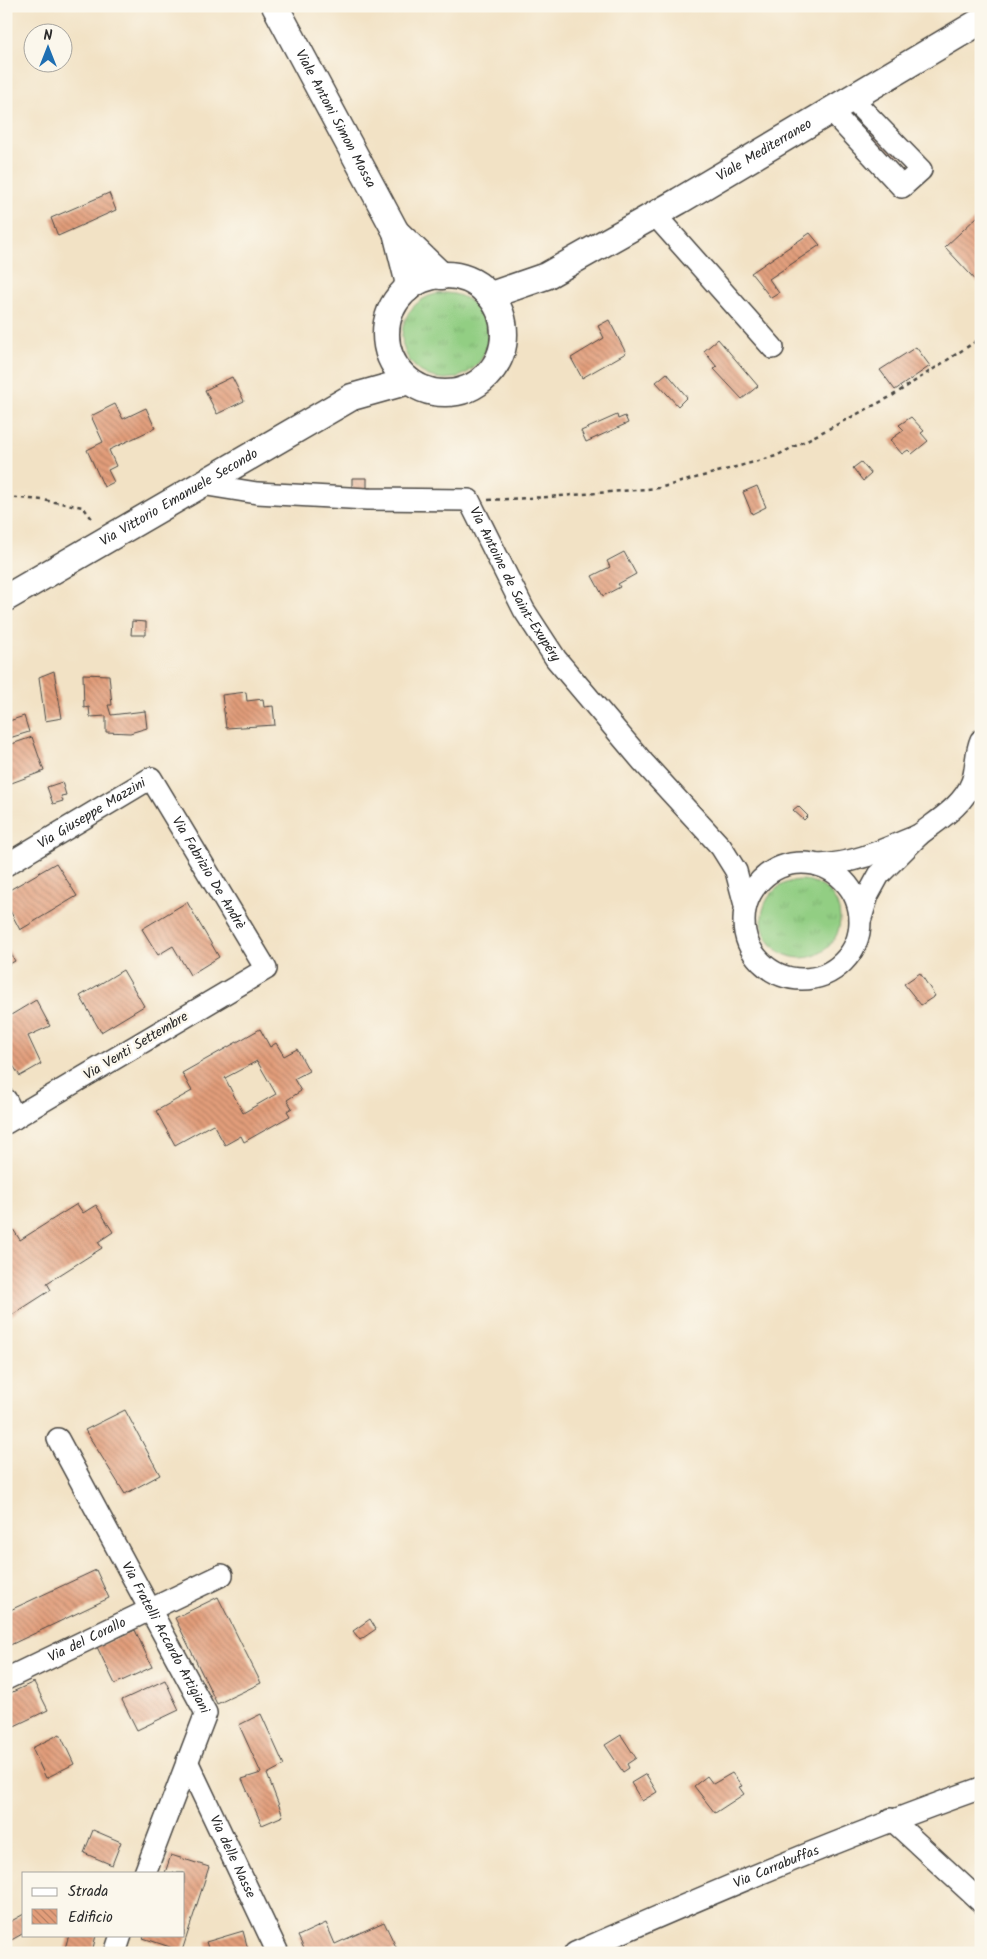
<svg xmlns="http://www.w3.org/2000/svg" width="987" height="1959" viewBox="0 0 987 1959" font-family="Kalam,sans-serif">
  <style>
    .grass { fill: url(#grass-tufts); stroke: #5e7c57 }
    .building { fill: url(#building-back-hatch); fill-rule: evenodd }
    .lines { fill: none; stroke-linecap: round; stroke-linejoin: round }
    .minor-casing { stroke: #494642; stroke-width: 24 }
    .major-casing { stroke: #494642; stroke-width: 29 }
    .path { stroke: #494642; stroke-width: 2.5; stroke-dasharray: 4 4; stroke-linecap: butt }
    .minor { stroke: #fff; stroke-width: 21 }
    .major { stroke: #fff; stroke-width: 26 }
    .labels { text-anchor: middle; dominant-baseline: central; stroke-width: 5; stroke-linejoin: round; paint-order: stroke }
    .street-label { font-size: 14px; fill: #2b2b2b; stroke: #fbf7ec }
  </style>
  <defs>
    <pattern id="grass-tufts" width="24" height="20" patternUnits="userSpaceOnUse" patternTransform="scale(1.25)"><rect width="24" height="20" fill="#92ce83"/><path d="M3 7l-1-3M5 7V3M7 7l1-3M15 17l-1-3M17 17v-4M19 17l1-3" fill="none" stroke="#7eb171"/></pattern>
    <pattern id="building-back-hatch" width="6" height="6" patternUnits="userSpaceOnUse" patternTransform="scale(1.25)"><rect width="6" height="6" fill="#e29d7a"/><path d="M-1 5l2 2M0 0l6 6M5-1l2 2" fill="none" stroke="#b78064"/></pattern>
  </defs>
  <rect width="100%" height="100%" fill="#fbf7ec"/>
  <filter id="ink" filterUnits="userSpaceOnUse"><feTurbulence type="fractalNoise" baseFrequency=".02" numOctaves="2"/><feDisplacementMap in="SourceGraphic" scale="10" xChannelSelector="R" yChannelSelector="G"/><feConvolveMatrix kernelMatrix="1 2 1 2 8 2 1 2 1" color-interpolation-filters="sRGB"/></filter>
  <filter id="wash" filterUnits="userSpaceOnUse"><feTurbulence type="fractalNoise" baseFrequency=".0096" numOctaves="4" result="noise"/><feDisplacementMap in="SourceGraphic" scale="20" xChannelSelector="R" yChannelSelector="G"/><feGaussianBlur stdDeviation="1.12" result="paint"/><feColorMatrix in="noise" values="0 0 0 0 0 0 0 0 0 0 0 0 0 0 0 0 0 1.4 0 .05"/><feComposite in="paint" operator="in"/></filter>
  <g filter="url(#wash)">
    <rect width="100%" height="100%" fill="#f2e2c5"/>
    <path class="grass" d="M402 336a43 43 0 1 1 86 0a43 43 0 1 1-86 0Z
      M762 919a39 39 0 1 1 78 0a39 39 0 1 1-78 0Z"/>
    <g id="blocks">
      <path class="building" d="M876,129L908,164L898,174L866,139Z
        M109,193L116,210L58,236L51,218Z
        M979,215L981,217V286L945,247Z
        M810,233L820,245L769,279L779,293L771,298L751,273Z
        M609,320L626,353L582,378L571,358L604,338L598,326Z
        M718,339L758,386L742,399L714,369L717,367L704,351Z
        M916,347L930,366L895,390L880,370Z
        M667,373L687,397L678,406L656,382Z
        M232,377L244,401L217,414L205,390Z
        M115,404L123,419L146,408L155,428L109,450L116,466L108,470L114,482L104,487L87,450L103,442L91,416Z
        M617,415L618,419L625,416L628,423L586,442L581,431Z
        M911,417L924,431L921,433L928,441L912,454L908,450L902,454L890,440L904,430L899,425Z
        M861,462L871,474L863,481L853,468Z
        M352,478H367V488H372V492H352Z
        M757,486L766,507L752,514L743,492Z
        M624,552L636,574L618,584L620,587L603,596L592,576L610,567L607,561Z
        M132,621L146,622V635H131Z
        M54,671L62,718L45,721L39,677Z
        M83,674L109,675L112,705H108L111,715L145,711L147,728L130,733L106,732V716L90,717L89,707L84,708Z
        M246,692L247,701L263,699L264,707L273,706L275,725L226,728L222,695Z
        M24,716L29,732L6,739V722Z
        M32,737L44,771L6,785V746Z
        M62,782L66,795L61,796L63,801L53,804L47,787Z
        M798,806L808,816L804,820L793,810Z
        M56,863L77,896L20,930L6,903V892Z
        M187,902L219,957L190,975L173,946L158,955L142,929Z
        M6,946L15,961L6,966Z
        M123,970L144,1006L101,1032L80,996Z
        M920,973L935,996L921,1005L904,984Z
        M36,1000L50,1026L28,1036L41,1064L20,1076L6,1055V1018Z
        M260,1029L270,1047L276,1043L284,1056L297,1049L309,1071L294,1079L301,1091L287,1100L292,1108L287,1111L290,1116L244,1142L241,1136L225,1145L213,1124L175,1145L156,1111L192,1091L182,1073ZM257,1061L276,1094L243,1113L225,1078Z
        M77,1204L83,1213L96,1205L113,1232L98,1242L102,1248L47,1283L51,1290L9,1317L6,1313V1228L11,1226L20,1240Z
        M125,1410L160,1475L125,1494L85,1430Z
        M96,1570L109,1598L6,1647V1612Z
        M218,1597L261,1683L217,1704L175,1618Z
        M370,1619L376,1629L360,1640L353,1631Z
        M135,1630L152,1667L115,1684L97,1647Z
        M165,1680L179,1710L137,1730L122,1700Z
        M34,1682L48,1710L6,1730V1695Z
        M261,1714L284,1765L267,1774L283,1816L262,1825L242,1779L261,1773L239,1725Z
        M60,1734L74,1764L46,1778L32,1748Z
        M621,1735L636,1758L627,1764L629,1768L623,1772L605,1745Z
        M732,1773L742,1786L739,1787L744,1794L715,1813L694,1786L707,1776L713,1784Z
        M646,1774L657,1792L642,1801L631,1783Z
        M93,1830L121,1842L112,1865L84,1853Z
        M171,1855L209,1867L182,1951L143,1938L145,1935H184V1873H165Z
        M24,1914V1933L6,1943V1924Z
        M384,1922L397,1949L388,1953H306L298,1936L326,1923L335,1944Z
        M243,1931L249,1953H210L206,1942Z
        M69,1935H96L92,1953L65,1948Z"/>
    </g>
  </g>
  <g filter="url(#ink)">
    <use href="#blocks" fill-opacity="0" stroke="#494642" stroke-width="1"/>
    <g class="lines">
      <defs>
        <g id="minor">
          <path d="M831,111L902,187L921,170L852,99"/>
          <path d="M655,215L773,348"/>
          <path id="s1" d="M201,484L257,493L367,499L469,500L524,610L556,659L643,762L721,847L736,871L745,905"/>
          <path d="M919,835C938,820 963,806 972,782C977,769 975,753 981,740"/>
          <circle cx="802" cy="921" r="58"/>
          <path id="s2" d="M6,865L151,778L266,969L6,1123"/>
          <path d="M818,865C855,864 885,849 919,835L879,875L868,895L861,918"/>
          <path d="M6,1100L15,1118"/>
          <path id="s3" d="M58,1439L206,1713L145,1873"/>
          <path id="s4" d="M6,1679L222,1575"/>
          <path id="s5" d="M187,1761L278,1953"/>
          <path d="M891,1819L981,1902"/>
          <path d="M115,1953L121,1935"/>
          <path id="s6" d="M575,1953C709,1894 843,1837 981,1788"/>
        </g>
        <g id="major">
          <path id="s7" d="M275,6L396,232L408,280L407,289"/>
          <path d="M396,232L442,276"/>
          <circle cx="445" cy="334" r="59"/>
          <path id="s8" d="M486,292L491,295L546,276L679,201L981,21"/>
          <path id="s9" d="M6,598L352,397L409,381"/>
        </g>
      </defs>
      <use href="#minor" class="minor-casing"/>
      <use href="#major" class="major-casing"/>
      <path class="path" d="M6,497L43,500L83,507L93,520
        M488,500L548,497L659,488L776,456L892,396L981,338"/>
      <use href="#minor" class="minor"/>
      <use href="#major" class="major"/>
    </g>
  </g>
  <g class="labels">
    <g class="street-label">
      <text stroke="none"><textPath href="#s7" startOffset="128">Viale Antoni Simon Mossa</textPath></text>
      <text stroke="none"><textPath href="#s8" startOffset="316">Viale Mediterraneo</textPath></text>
      <text stroke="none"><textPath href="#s9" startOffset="200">Via Vittorio Emanuele Secondo</textPath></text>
      <text stroke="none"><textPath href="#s1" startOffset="365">Via Antoine de Saint-Exupéry</textPath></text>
      <text stroke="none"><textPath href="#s2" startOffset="100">Via Giuseppe Mazzini</textPath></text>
      <text stroke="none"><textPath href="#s2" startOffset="280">Via Fabrizio De Andrè</textPath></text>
      <text transform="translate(136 1046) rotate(-31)">Via Venti Settembre</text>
      <text stroke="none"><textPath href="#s3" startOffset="226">Via Fratelli Accardo Artigiani</textPath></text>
      <text stroke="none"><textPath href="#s4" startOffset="90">Via del Corallo</textPath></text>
      <text stroke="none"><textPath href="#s5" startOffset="106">Via delle Nasse</textPath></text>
      <text stroke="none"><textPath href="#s6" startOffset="219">Via Carrabuffas</textPath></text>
    </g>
  </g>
  <rect width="987" height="1959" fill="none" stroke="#fbf7ec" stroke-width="25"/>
  <rect x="22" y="1872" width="162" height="65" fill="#fbf7ec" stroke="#a8a59f"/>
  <rect x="32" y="1888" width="25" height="8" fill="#ffffff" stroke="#a8a59f"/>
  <text x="68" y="1896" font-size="15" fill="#2b2b2b">Strada</text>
  <rect x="32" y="1909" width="25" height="15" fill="url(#building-back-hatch)" stroke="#a8a59f"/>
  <text x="68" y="1922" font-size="15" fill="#2b2b2b">Edificio</text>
  <g transform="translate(48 48)"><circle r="24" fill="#fbf7ec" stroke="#a8a59f"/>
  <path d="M0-4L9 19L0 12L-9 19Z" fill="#1f6fb2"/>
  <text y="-8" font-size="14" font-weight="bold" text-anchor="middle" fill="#2b2b2b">N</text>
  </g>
</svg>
